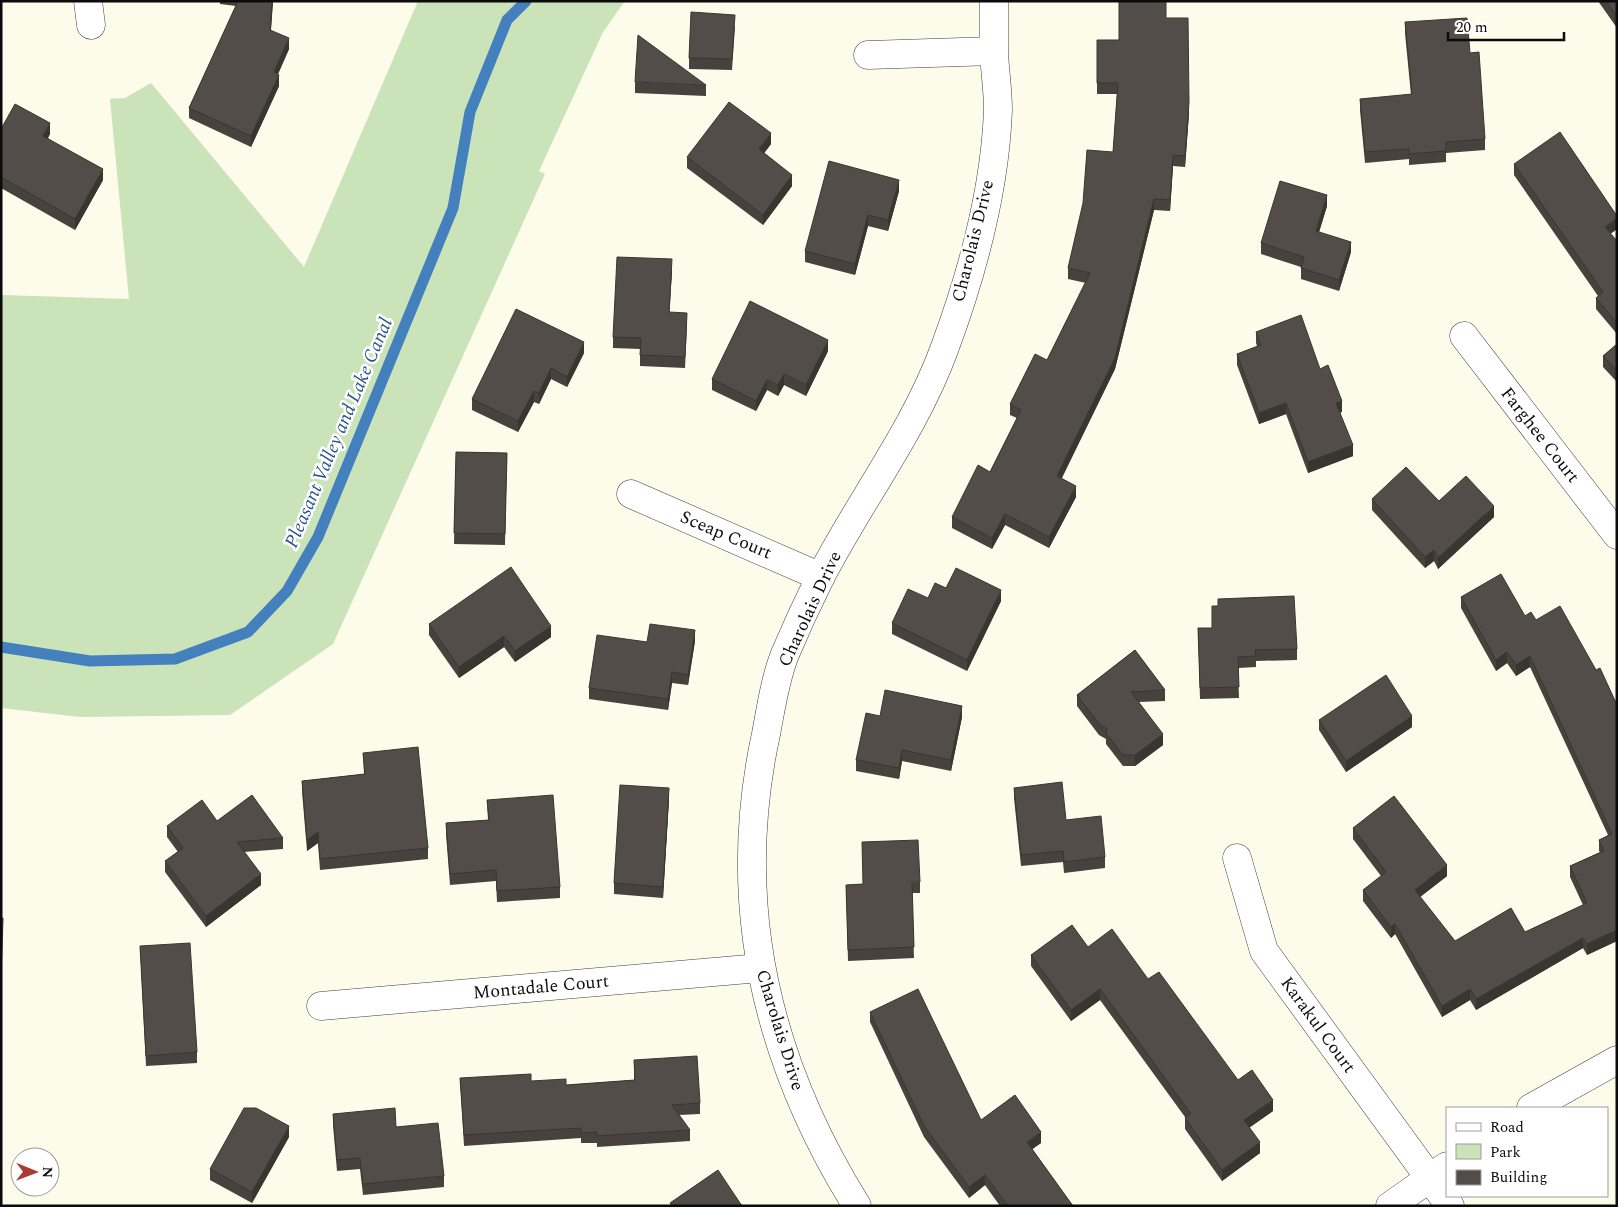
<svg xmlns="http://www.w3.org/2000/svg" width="1618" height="1207" viewBox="0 0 1618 1207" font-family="Spectral,serif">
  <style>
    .green { fill: #cae3b8 }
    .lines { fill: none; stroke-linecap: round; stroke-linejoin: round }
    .stream { stroke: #4480bd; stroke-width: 11 }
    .minor-casing { stroke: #3e3e3e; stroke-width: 29 }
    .minor { stroke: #fff; stroke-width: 28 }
    .wall { fill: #47423e }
    .shaded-wall { fill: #393632 }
    .building { fill: #524d48; stroke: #393632 }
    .labels { text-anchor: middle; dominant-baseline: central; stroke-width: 5; stroke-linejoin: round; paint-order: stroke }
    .street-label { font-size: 18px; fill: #0b0b0b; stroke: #fff }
    .water-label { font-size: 19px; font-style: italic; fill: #23548d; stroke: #fff }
  </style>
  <rect width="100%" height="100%" fill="#fdfbea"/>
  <path class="green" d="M418,1H625L603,32L539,171L545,174L333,644L230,715L80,717L1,708V295L129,299L110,99L125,98L151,83L304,267Z"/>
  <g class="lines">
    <path class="stream" d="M1,647L90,661L175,659L248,632L287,591L318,537L453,208L470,112L507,20L526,1"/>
    <defs>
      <path id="minor" d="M88,1L91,25
        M868,55L994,51
        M1464,336L1617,535
        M631,494L821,577
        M1237,858L1264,951L1450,1206
        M321,1006L760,968
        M1531,1108L1617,1060
        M857,1206C766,1060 729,904 766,734C771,708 775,679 785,654C796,628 808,602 820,578C860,500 915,430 945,347C972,274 995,188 998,110C998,91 995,72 994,53C994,35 994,18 994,1
        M1390,1206L1447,1166"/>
    </defs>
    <use href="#minor" class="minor-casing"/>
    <use href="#minor" class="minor"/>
  </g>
  <path class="wall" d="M220,1H273L271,30L289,49L278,74L279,86L251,147L189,118V108L236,6L220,4Z
    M1598,1H1617V28Z
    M1166,18L1189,113L1185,167L1173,166L1170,211L1154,210L1115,369L1062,478L1076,497L1049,548L1005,525L992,549L952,528V517L990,472L1017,418L1010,415V404L1047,360L1086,283L1068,279V268L1113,152L1117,94H1097V40H1119Z
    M1405,22L1470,53L1485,139V150L1446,153V162L1409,165V159L1365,163L1360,110V99L1411,95L1405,33Z
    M735,26L732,70L689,69V58Z
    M635,82L706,85V96L635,93Z
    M1,129L50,134L48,138L103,180L75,230L1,188Z
    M771,144L764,153L792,186L763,225L687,168V157Z
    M1514,164L1617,229L1610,234L1617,241V334L1596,309V298L1598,296L1514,175Z
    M899,191L888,231L868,226L855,275L805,262V251Z
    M1327,206L1319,232L1351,252L1339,291L1301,279V267L1261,254V243Z
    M672,270L669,312L687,324L685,368L640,366V349L613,348V337Z
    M1256,332L1320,369L1342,412H1340L1353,456L1308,473L1286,414L1259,424L1237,365V354L1257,346L1256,343Z
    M1617,344V382L1603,367V356Z
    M828,351L806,396L784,385L778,396L767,390L756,411L712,390V379Z
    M584,353L567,387L551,379L539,404L534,402L518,432L472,410V399Z
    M456,452L507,453L505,545L454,544Z
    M1372,499L1439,501L1494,517L1438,569L1434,561L1425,568L1372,510Z
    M946,588L1001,601L967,671L892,634V623L928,598Z
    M1461,597L1525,616L1536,620L1596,670L1617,705V941L1587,955L1583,948L1476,1010L1470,1000L1442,1017L1395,934L1391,938L1363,901V890L1381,876L1353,839V828L1447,876L1420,897L1455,941L1525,932L1583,905L1570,877V866L1600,852L1599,851V840L1608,835L1530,667L1516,676L1507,663L1496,671L1461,608Z
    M429,624L551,637L515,662L504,647L459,678L429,635Z
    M1198,628L1297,649V660L1256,661V667L1238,668L1239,698L1200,699Z
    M695,641L688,685L672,683L668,710L589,699V688L647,642Z
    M1135,650L1165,690V701L1139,702L1163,745L1135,766H1123L1106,744V739L1099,735L1077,706V695Z
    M880,716L962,717L951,771L902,761L899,779L856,771V760Z
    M1319,720L1412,727L1346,772L1319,730Z
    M363,753L428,848V859L320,870L318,843L307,851L302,791V781L364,774Z
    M1014,788L1066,820L1105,857V868L1064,873L1063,862L1021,866L1014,798Z
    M669,799L663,898L614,894V883Z
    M487,800L560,887V898L497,902L496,881L450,885L446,834V823L488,820Z
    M217,821L283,838V849L244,852L261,885L206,927L165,872V861L178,852L167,837V826Z
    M920,882V893H912L914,958L848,961L846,885Z
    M140,946L197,1052V1063L146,1066Z
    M1088,947L1148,979L1238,1080L1273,1111L1249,1128L1260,1153L1222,1181L1185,1129V1117L1100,1000L1071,1021L1031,966V955Z
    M870,1012L981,1120L1041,1143L1032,1149L1073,1206H1000L985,1185L969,1198L924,1137L870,1022Z
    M634,1060L700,1103V1114L679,1115L690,1130V1141L597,1147V1143H581V1138L464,1146L460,1078L531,1081L566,1085L634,1080Z
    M333,1114L444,1176V1187L363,1195L360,1169L337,1171L333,1125Z
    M289,1137L252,1203L210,1180V1169Z"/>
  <path class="shaded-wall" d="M272,1H273L270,41V30Z
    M289,38V49L274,83V72Z
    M279,75V86L251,147V136Z
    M1189,102V113L1185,167V156Z
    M50,123V134L43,146V136Z
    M771,133V144L759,160V149Z
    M1173,155V166L1170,211V200Z
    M103,169V180L75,230V219Z
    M792,175V186L763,225V215Z
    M899,180V191L888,231V220Z
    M1327,195V206L1316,242V231Z
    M1154,199V210L1115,369L1057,487V476Z
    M868,215V226L855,275V264Z
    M1617,218V229L1605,238V227Z
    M1351,242V252L1339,291V280Z
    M672,259V270L669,323V312Z
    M828,340V351L806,396V385Z
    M584,342V353L567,387V377Z
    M551,368V379L539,404V393Z
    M784,374V385L778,396V385Z
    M767,380V390L756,411V401Z
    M534,391V402L518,432V421Z
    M1342,401V412L1336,414V403Z
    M1286,403V414L1259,424V413Z
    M1353,445V456L1308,473V462Z
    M1076,486V497L1049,548V537Z
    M1494,506V517L1438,569V558Z
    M1005,514V525L992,549V538Z
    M1434,550V561L1425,568V557Z
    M1001,590V601L967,671V660Z
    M551,626V637L515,662V651Z
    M695,630V641L688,685V675Z
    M504,636V647L459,678V667Z
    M1507,652V663L1496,671V660Z
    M1530,656V667L1516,676V665Z
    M672,672V683L668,710V699Z
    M962,706V717L951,771V760Z
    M1412,716V727L1346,772V761Z
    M1163,734V745L1135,766V755Z
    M902,750V761L899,779V768Z
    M669,788V799L663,898V887Z
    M318,832V843L307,851V840Z
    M1447,865V876L1415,901V890Z
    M261,874V885L206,927V916Z
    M1395,924V934L1391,938V927Z
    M1617,930V941L1587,955V944Z
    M1583,938V948L1476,1010V999Z
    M1100,989V1000L1071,1021V1010Z
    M1470,989V1000L1442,1017V1006Z
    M1273,1100V1111L1244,1131V1120Z
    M289,1126V1137L252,1203V1192Z
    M1041,1132V1143L1027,1153V1142Z
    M1260,1142V1153L1222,1181V1170Z
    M985,1175V1185L969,1198V1187Z"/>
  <path class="building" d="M238,1H272L270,30L289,38L274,72L279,75L251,136L189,108Z
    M1119,1H1166V18H1188L1189,102L1185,156L1173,155L1170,200L1154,199L1115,358L1057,476L1076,486L1049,537L1005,514L992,538L952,517L978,465L990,472L1021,410L1010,404L1035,354L1047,360L1090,273L1068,268L1083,203L1087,150L1113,152L1118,83H1097V40H1119Z
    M1606,1H1617V17Z
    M691,12L735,15L732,59L689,58Z
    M1467,18L1470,53L1479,52L1485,139L1446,142V151L1409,154V149L1365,152L1360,99L1412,94L1405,22Z
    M638,35L706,85L635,82Z
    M729,102L771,133L759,149L792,175L763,215L687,157Z
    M15,104L50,123L43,136L103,169L75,219L1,177V129Z
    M1560,132L1617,216V218L1605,227L1617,241V323L1596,298L1603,292L1514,164Z
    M829,161L899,180L888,220L868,215L855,264L805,251Z
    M1280,181L1327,195L1316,231L1351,242L1339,280L1301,268L1304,257L1261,243Z
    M617,257L672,259L669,312L687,313L685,357L640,355L641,338L613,337Z
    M750,301L828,340L806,385L784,374L778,385L767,380L756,401L712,379Z
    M516,309L584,342L567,377L551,368L539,393L534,391L518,421L472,399Z
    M1301,315L1320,369L1328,365L1342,401L1336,403L1353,445L1308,462L1286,403L1259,413L1237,354L1261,345L1256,332Z
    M1617,344V371L1603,356Z
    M456,452L507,453L505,534L454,533Z
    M1406,467L1439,501L1466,476L1494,506L1438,558L1434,550L1425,557L1372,499Z
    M511,567L551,626L515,651L504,636L459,667L429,624Z
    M956,568L1001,590L967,660L892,623L908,589L928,598L935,583L946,588Z
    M1501,574L1525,616L1531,612L1536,620L1560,606L1596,670L1600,668L1617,705V930L1587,944L1583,938L1476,999L1470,989L1442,1006L1395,924L1391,927L1363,890L1386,872L1353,828L1394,796L1447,865L1415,890L1455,941L1511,908L1525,932L1587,903L1570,866L1604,851L1599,840L1612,834L1530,656L1516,665L1507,652L1496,660L1461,597Z
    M1294,596L1297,649L1255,650L1256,656L1238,657L1239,687L1200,688L1198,628H1212V606H1218V599Z
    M650,624L695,630L688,675L672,672L668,699L589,688L597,635L647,642Z
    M1135,650L1165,690L1131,692L1163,734L1135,755H1123L1106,733L1107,729L1099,724L1077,695Z
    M1386,675L1412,716L1346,761L1319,720Z
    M885,690L962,706L951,760L902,750L899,768L856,760L866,713L880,716Z
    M418,747L428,848L320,859L318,832L307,840L302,781L365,774L363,753Z
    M1062,782L1066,820L1101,816L1105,857L1064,862L1063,851L1021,855L1014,788Z
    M620,785L669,788L663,887L614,883Z
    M252,795L283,838L237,842L261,874L206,916L165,861L183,848L167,826L202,800L217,821Z
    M553,795L560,887L497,891L496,870L450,874L446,823L489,820L487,800Z
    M918,840L920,882H912L914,947L848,950L846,885L863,884L862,842Z
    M1,918H3L1,980Z
    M1072,925L1088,947L1112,929L1148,979L1159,972L1238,1080L1252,1070L1273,1100L1244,1120L1260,1142L1222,1170L1185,1118L1191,1114L1100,989L1071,1010L1031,955Z
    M190,943L197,1052L146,1056L140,946Z
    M918,989L981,1120L1015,1095L1041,1132L1027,1142L1073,1206H1008L985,1175L969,1187L924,1126L870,1012Z
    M697,1056L700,1103L672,1105L690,1130L597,1136V1132L581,1133V1128L464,1135L460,1078L531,1074V1081L566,1079V1085L635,1080L634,1060Z
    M244,1108H256L289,1126L252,1192L210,1169Z
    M395,1108L396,1127L438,1123L444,1176L363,1184L360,1158L337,1160L333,1114Z
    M718,1170L742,1206H672L670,1203Z"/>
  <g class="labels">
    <g class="street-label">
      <text transform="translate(973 241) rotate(-76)">Charolais Drive</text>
      <text transform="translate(1540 435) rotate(52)">Farghee Court</text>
      <text transform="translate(726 535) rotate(23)">Sceap Court</text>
      <text transform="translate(810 609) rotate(-65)">Charolais Drive</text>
      <text transform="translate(541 987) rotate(-5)">Montadale Court</text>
      <text transform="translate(1318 1025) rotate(54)">Karakul Court</text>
      <text transform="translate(780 1030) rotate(73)">Charolais Drive</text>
    </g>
    <g class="water-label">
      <text transform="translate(339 433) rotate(-67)">Pleasant Valley and Lake Canal</text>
    </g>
  </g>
  <rect width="1618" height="1207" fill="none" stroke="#0b0b0b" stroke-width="5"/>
  <rect x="1446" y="1107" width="162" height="90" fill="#ffffff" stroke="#9d9d9d"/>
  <rect x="1456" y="1123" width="25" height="8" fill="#ffffff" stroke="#9d9d9d"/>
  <text x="1490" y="1132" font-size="15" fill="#0b0b0b">Road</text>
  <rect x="1456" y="1144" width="25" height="15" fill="#cae3b8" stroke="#9d9d9d"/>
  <text x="1490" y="1157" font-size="15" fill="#0b0b0b">Park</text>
  <rect x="1456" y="1170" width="25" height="15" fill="#524d48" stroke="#9d9d9d"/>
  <text x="1490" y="1182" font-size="15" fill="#0b0b0b">Building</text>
  <g transform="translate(35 1172) rotate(91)"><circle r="24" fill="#ffffff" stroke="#9d9d9d"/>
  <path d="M0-4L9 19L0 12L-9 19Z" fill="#aa3a33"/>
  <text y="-8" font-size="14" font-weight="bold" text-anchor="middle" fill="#0b0b0b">N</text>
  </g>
  <path d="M1448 32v8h116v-8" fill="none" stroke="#0b0b0b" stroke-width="2.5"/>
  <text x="1456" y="32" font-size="15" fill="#0b0b0b" stroke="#ffffff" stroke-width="4" paint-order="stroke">20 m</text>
</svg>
